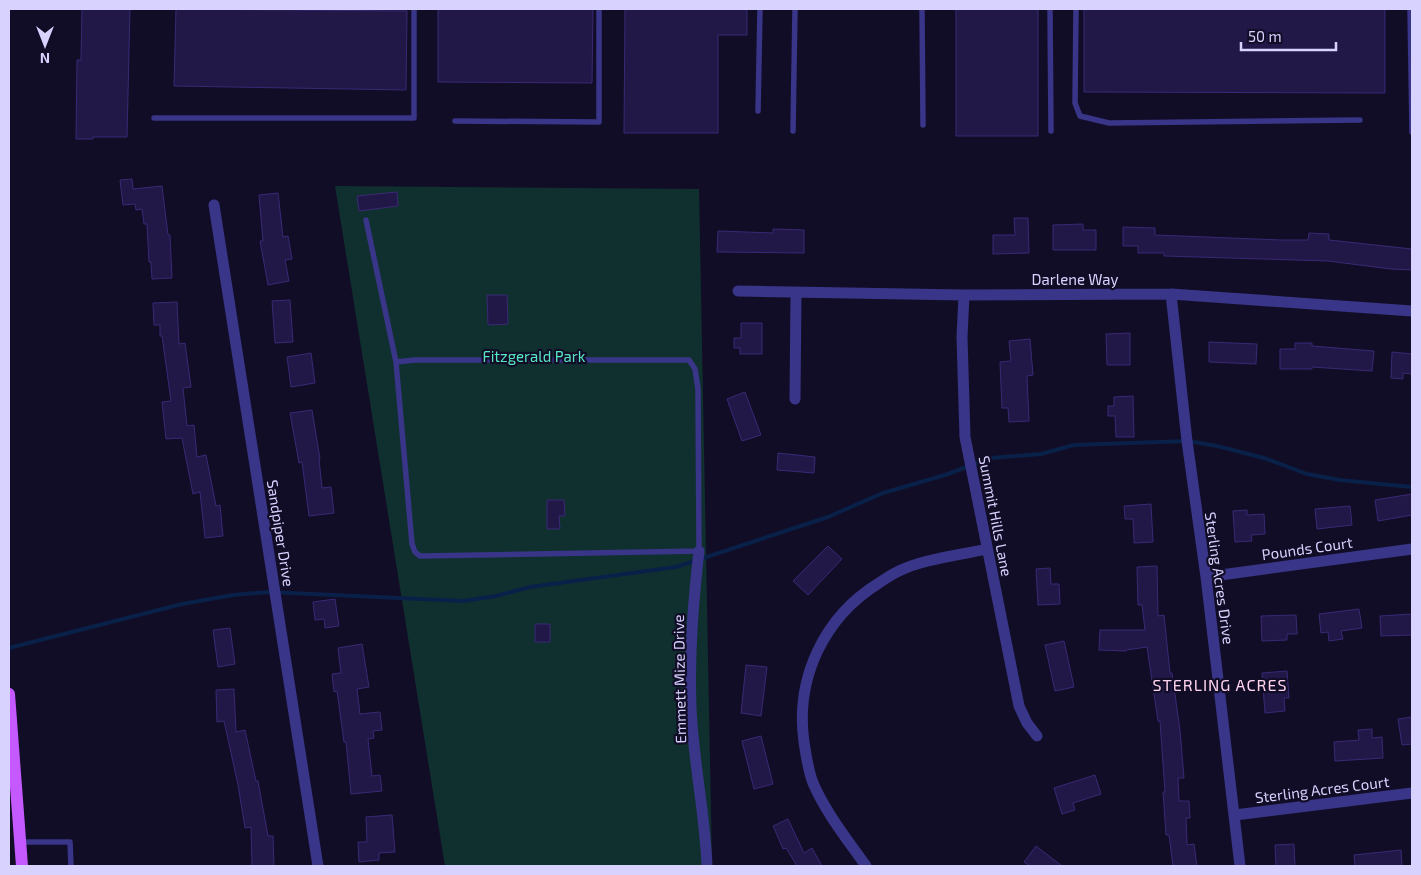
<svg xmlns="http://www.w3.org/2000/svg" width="1421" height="875" viewBox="0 0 1421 875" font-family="'Exo 2',sans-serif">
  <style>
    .green { fill: #10302f }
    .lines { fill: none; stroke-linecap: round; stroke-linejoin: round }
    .stream { stroke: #092049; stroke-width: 4 }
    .building { fill: #221848; stroke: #392975 }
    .lane { stroke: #393588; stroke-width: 5.5 }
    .street { stroke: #393588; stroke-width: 11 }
    .primary { stroke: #c359ff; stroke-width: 12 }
    .labels { text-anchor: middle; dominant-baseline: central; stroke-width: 4.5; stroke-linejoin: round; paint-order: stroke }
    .street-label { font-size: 15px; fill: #d8d2ff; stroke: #120d26 }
    .park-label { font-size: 15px; fill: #56e7c4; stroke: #120d26 }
    .neighbourhood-label { font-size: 16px; letter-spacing: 1px; fill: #ffd4ef; stroke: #120d26 }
  </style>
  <rect width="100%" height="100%" fill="#120d26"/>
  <path class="green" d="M335,186L699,189L712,866H445Z"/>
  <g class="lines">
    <path class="stream" d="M9,648L182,604L233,595L269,592L463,601L496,596L530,587L676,567L828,517L883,493L945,475L991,458L1041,454L1074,445L1188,441L1217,446L1264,458L1307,474L1340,480L1412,487"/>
  </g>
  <path class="building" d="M82,9H130L127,137H93V139H76L77,60H81Z
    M176,9L407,11L406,90L174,86Z
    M438,9H593L592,83L438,82Z
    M625,9H747V35H718V133H624Z
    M956,9H1038V136H956Z
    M1084,9H1385V93L1084,92Z
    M132,179L133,189L162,186L168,235H170L172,278L152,279L151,262H149L147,224H144L142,209L136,210L135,204L123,205L120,180Z
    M397,192L398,206L359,211L357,196Z
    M278,193L283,237L288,236L292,259L285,260L289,281L268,285L260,241H263L259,195Z
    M1014,218H1028L1029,253L993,254V235H1015Z
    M1083,224V230H1096V250H1053V225Z
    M1123,227L1155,228V235L1281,240H1308L1309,233L1329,234V240L1412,249V270L1391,269L1328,261L1164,256V253H1138V246H1123Z
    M773,229L804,230V253L717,252L718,231L773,233Z
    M487,295H507L508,324L488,325Z
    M290,300L293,342L275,343L272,301Z
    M177,302L179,344L185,343L191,387L183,388L187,426L194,425L197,457L206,455L216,506L220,505L223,536L205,538L200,492L193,494L182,438L166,439L162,402L171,401L162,336H160V325H154L153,303Z
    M741,323H762V354H740V348H734V338H741Z
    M1130,333V365H1107L1106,334Z
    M1030,339L1033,375L1027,376L1029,421L1009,422L1008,408H1002L1000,362L1011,361L1009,341Z
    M1209,342L1257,344L1256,364L1209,362Z
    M1295,343H1312V346L1374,351L1372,371L1312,367V369H1280V349H1295Z
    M1392,352L1412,354V374L1403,373V379L1391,378Z
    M311,353L315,383L291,387L287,357Z
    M745,392L761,435L742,441L727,399Z
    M1133,396L1134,437H1116L1115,416H1108V406H1114V397Z
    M312,410L320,459H319L322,488L331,487L334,513L309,516L302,462L299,463L290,413Z
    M778,453L815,457L814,473L777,470Z
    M1412,494V515L1378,521L1375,500Z
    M547,500H564L565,516H559L560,529H547Z
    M1151,504L1153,542L1134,543L1133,519H1125L1124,506Z
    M1350,506L1352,525L1317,529L1315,509Z
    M1247,510V515L1264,514L1265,534L1251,535L1252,541L1235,542L1233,511Z
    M828,546L842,559L808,595L793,581Z
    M1157,566L1158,616L1164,615L1170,673H1172L1180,730L1184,778H1178L1179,801H1189L1190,818H1186L1187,845L1194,844L1197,866H1173L1169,835H1166L1163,792H1165L1160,721H1158L1147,647L1126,650V651L1099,650L1100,630H1145L1142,605H1138L1137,567Z
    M1050,568L1051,584H1059L1060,604L1038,605L1036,569Z
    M335,599L339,626L325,628L324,619L315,620L313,602Z
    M1359,609L1362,628L1341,631L1343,639L1329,641L1328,632L1321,633L1319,614Z
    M1412,614V635L1381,636L1380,616Z
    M1296,615L1297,634H1287V640L1262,641L1261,616Z
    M535,624H550V642H535Z
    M230,628L235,664L218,667L213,630Z
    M1064,641L1074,687L1055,691L1045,645Z
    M362,644L369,687L357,689L360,714L380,712L382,730L373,731L374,738L368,739L372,776L380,775L382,791L351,794L346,742H344L337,691L334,692L332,674L341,673L338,648Z
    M746,665L767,667L761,716L741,713Z
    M1287,671L1289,698H1284L1285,711L1265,713L1262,673Z
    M234,689L236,732L245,730L256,781H258L268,836H273L274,866H252L251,827L245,828L238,785L224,721L217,722L216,690Z
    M1412,717V744L1402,745L1398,719Z
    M1372,729V738L1382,737L1383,758L1335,761L1334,742L1359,740L1358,730Z
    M761,736L773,784L754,789L742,741Z
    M1095,775L1101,794L1073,803L1075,810L1062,814L1054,788Z
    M392,815L395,852L379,853V860L359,862L358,842H367L366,817Z
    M788,819L804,853L812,848L822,866H797L786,848L783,849L773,826Z
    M1294,844L1295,866H1276L1275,845Z
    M1036,846L1062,866H1030L1024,862Z
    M1401,850L1402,866H1355L1354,855Z"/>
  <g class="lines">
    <path class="lane" d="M922,9L923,125
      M1050,9L1051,131
      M1076,9L1075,103L1080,116L1109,123L1360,120
      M1410,9L1412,132
      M758,111L760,9
      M154,118H414V9
      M455,121L599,122V9
      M793,131L795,9
      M366,220L396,362L412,544L415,552L420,556L699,551L698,389L695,369L689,360H415L396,362
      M21,842H70L71,866"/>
    <path class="street" d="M214,205L318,866
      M738,291L964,295L1171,294L1412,311
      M1171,294L1187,441L1206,577L1240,866
      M964,295L962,337L965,437L1019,706L1027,723L1037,736
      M795,399L796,293
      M699,551C693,603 689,655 691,707C693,760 705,813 707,866
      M1206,577L1412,549
      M1235,815L1412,793
      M866,866C847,839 826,813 813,783C808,770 806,755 804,742C795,678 824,617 879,583C885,579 892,574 899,571C923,559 961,555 987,549"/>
    <path class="primary" d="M9,694L22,866"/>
  </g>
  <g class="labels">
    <g class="street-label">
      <text x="1075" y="279">Darlene Way</text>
      <text transform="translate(996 516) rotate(79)">Summit Hills Lane</text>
      <text transform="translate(281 533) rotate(81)">Sandpiper Drive</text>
      <text transform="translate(1307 548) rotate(-8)">Pounds Court</text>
      <text transform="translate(1220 578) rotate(82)">Sterling Acres Drive</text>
      <text transform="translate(679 679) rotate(-91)">Emmett Mize Drive</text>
      <text transform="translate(1322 789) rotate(-7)">Sterling Acres Court</text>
    </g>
    <g class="park-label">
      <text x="534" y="356">Fitzgerald Park</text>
    </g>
    <g class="neighbourhood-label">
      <text x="1220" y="684">STERLING ACRES</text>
    </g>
  </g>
  <rect width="1421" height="875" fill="none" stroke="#d8d2ff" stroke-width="20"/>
  <g transform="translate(45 45) rotate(180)" stroke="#120d26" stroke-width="4" paint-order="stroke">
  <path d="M0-4L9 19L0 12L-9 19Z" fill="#d8d2ff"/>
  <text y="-8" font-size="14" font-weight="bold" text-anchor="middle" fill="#d8d2ff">N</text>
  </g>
  <path d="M1241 42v8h95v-8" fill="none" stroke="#d8d2ff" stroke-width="2.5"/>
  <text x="1248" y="42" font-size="15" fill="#d8d2ff" stroke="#120d26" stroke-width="4" paint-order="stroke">50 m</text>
</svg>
